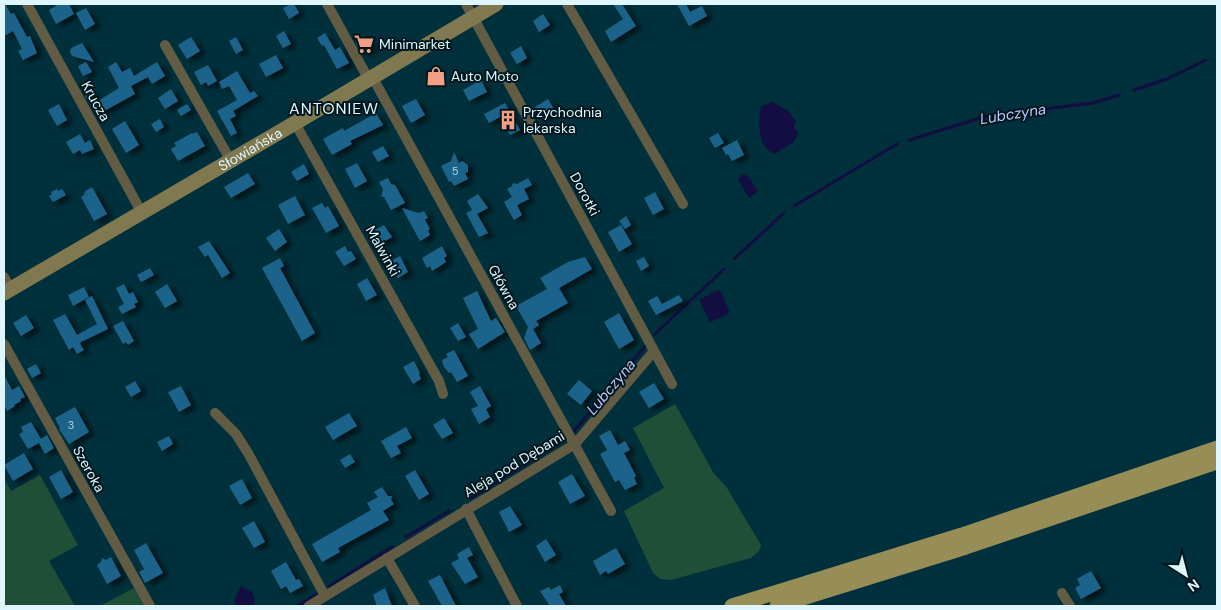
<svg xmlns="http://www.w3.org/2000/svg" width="1221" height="610" viewBox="0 0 1221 610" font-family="'DM Sans',sans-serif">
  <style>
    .green { fill: #1f4f36 }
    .water { fill: #120e41 }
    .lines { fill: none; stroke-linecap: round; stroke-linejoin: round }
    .stream { stroke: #120e41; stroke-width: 3 }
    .building { fill: #1e648b; filter: url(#shadow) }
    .street { stroke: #615c43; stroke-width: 10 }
    .secondary { stroke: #80784f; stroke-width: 15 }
    .primary { stroke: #978d57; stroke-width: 15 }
    .labels { text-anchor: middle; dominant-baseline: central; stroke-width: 4; stroke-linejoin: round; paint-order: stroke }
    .number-label { font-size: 11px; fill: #afd2e0 }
    .poi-label { font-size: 14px; fill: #dff6fd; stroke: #00161d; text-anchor: start }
    .street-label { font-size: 14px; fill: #dff6fd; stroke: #00161d }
    .water-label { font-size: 15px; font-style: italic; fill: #bfc6fa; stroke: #00161d }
    .quarter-label { font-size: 16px; letter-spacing: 1px; fill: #dff6fd; stroke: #00161d }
  </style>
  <defs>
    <filter id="shadow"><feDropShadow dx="5.5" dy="3" stdDeviation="2.5" flood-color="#0009"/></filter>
  </defs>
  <rect width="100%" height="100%" fill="#00303b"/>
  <path class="green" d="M675,404L713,472L727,488L761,545L759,551L751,558L671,580L660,579L653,573L624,511L664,488L633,428Z
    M40,475L78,545L49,561L75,606H4V478L11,491Z
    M134,588L144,606H100Z"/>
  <path class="water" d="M773,102L788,111L796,121L794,127L798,133L794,142L774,154C757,146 758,121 761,106Z
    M742,174L748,176L758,191L749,198L738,179Z
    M718,290L721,292L729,311L727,315L710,322L700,302L701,299Z
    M241,586L253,593L255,603L252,606H235V599Z"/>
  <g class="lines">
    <path class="stream" d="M1134,90L1167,79L1206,60
      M909,140L987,116L1093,103L1119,95
      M794,206L897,144
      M734,259L784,213
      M655,334L724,269
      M574,431L647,344
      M471,498L566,439
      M406,537L449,511
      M329,586L392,547
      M297,606L317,594"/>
  </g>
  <path class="building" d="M4,4H5L11,14L14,13L27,37L30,36L37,53L23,60L18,51L22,49L13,31L4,36Z
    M59,4H69L74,14L56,24L49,10Z
    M291,4H294L299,13L289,19L283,8Z
    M613,4H622L636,26L611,42L605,31L623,19Z
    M677,4H686L690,12L702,6L707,16L689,26Z
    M86,8L95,24L85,30L76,13Z
    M543,14L550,25L539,32L533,21Z
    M284,31L291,44L283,48L276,36Z
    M325,33L335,50L340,47L349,63L337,69L324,45L322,46L317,38Z
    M191,37L200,51L187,59L178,45Z
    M236,37L243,50L236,54L229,41Z
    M367,37L372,46L371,50L365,53L361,52L356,43Z
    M82,43L94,62L72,56L70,52L71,48Z
    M521,46L527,58L517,64L510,53Z
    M276,55L283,68L266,77L259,64Z
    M86,62L92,72L83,76L78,66Z
    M116,62L122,72L130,68L134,76L157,62L165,76L152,84L148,77L131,86L135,94L97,115L85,96L93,92L98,101L119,88L108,67Z
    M208,65L217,81L208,86L206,82L201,85L194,72Z
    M237,71L250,93L254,91L258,96L233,111L236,116L230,119L237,133L231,136L217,111L237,100L229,86L222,89L219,82Z
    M481,80L487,92L469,101L463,90Z
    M171,89L178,101L165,109L158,98Z
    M416,99L425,115L411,123L402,106Z
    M548,99L555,111L542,119L535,107Z
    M505,103L520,130L510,135L500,117L489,123L484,114Z
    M59,104L67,120L57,126L48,110Z
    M187,104L191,110L181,116L177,110Z
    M376,113L383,125L350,141L352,144L332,155L323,139L343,128L344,131Z
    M160,119L164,127L156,132L151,124Z
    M125,121L139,145L126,153L112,129Z
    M197,132L205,146L178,161L171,149L176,146L174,143L192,133V134Z
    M718,133L724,143L715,148L709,138Z
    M80,134L85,143L90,140L94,149L82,154L80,150L73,154L66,142Z
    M737,140L744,155L732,161L728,154L726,155L722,148Z
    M383,146L389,156L378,162L372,152Z
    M454,152L459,163L462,161L468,165V172L465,173L468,179L454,186L451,181L449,182L441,166L451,161Z
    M357,163L367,181L355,188L345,169Z
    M304,164L309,174L297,181L291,172Z
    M248,173L255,184L231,198L224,187Z
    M388,178L391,184L395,185L405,203L391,210L384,197L381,196L383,189L379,182Z
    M528,178L532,185L524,189L529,199L517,205L522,215L514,220L504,202L512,197L507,189L512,186L513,183L517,184Z
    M92,187L107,214L94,221L81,197L85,194L84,192Z
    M57,189L58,191L62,189L66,195L53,202L49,196L52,194L51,192Z
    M655,192L664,209L653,215L644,198Z
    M478,194L488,208L477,214L488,233L479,237L466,213L472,210L467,201Z
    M295,196L305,215L288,224L278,205Z
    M322,203L325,208L328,206L339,226L326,233L312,208Z
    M402,208L419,213L424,211L428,218L425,219L426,222L430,229L428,230L430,235L420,241Z
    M626,216L631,225L625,229L619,221Z
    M384,225L392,237L380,244L373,231Z
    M621,225L632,244L619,252L608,232Z
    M279,229L287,242L275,251L266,238Z
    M209,241L230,273L222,278L208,255L205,257L198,247Z
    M345,246L348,252L351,251L356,259L344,266L335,252Z
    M442,246L447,256L444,258L446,262L432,271L430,266L427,268L422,258Z
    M400,256L408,272L398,278L389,262Z
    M585,257L592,269L559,288L568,303L536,321L539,325L533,329L541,343L530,350L524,338L528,327L516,306L547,289L540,278L568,262Z
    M644,257L649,266L641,271L636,261Z
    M280,258L284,266L280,268L315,333L302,341L262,268Z
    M150,268L154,275L141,282L137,275Z
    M367,278L377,295L366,301L357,284Z
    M124,284L129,294L133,292L138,302L134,304L136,307L122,314L118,307L124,304L116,288Z
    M167,284L177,301L165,308L155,292Z
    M84,287L89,297L73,306L68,295Z
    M477,291L491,321L496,318L505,332L478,349L469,334L478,329L463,298Z
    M679,295L683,301L656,315L648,301L657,296L662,304Z
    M92,296L108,329L81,342L80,344L84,350L77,354L73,347L69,350L53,320L65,314L77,335L97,324L85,300Z
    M619,313L634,340L619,349L604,322Z
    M26,315L34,328L21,336L13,323Z
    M123,321L134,341L128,345L126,342L123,344L113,326Z
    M458,323L466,337L458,341L450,328Z
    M454,350L468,376L457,382L451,372L449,373L444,367L442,360L448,357L446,354Z
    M414,361L420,373L419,374L421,379L413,384L403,367Z
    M36,364L41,373L32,378L27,369Z
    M4,375L12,390L19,386L25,397L20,399L21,401L14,405L15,406L7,411L4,405Z
    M579,380L592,391L581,405L567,394Z
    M135,381L141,391L131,397L125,387Z
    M654,383L664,399L649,408L639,392Z
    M181,386L191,405L179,412L168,392Z
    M480,386L491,406L486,409L490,417L479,424L471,409L478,406L470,392Z
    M75,407L89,432L69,444L59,429L60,428L55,418Z
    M349,413L357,426L333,440L325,427Z
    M444,418L453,433L442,439L433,425Z
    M31,422L41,439L47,435L54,448L45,454L39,443L28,449L19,434L23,432L21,427Z
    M406,427L412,438L397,446L401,453L391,458L381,441Z
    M610,430L618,445L625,441L630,450L624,453L636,476L634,478L637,484L625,490L619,480L615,482L600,454L607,450L599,436Z
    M169,436L173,444L162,451L157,442Z
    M24,453L33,469L13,481L4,465Z
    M350,454L355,462L345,468L340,460Z
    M61,470L73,492L61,499L49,477Z
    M415,470L429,494L419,500L405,476Z
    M572,474L585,496L570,504L558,482Z
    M242,479L252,498L240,505L229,486Z
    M382,487L388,496H392L391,500L394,504L383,511L389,520L338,548L340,552L322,562L312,544L371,510L367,503L378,497L374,492Z
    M510,506L522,525L509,532L499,512Z
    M254,521L265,542L254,548L242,528Z
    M546,539L556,555L545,562L536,546Z
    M146,543L163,573L145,583L139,572L144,569L134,550Z
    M469,547L473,555L467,558L478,577L465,584L451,563L459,559L457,554Z
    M616,548L625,564L608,574L606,571L600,575L593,561Z
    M111,557L121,576L107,584L97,565L101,562L102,558L106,560Z
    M286,562L296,580L299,579L303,586L290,593L286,586L281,589L271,571Z
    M1091,571L1101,588L1081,599L1075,588L1080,585L1077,579Z
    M440,575L456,606H442L428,581Z
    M560,585L563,592L559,594L566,606H550L540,591L549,587L551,590Z
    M385,588L392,606H377L373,595Z"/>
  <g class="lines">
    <path class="street" d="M27,4L142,213
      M327,4L369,80
      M466,4L672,384
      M567,4L683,204
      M165,45L231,161
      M373,78L611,511
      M295,123L439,381L443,394
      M4,277L11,289
      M4,344L150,606
      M215,413L236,434L248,453L325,596
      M466,509L517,606
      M387,558L415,606
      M1062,593L1070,606
      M309,606L575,444L654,351"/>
    <path class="secondary" id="s1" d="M4,293L295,123L496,4"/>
    <path class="primary" d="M732,606L962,535L1217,448
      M777,606L966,547L1217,462"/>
  </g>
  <defs>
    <symbol id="supermarket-bare" viewBox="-9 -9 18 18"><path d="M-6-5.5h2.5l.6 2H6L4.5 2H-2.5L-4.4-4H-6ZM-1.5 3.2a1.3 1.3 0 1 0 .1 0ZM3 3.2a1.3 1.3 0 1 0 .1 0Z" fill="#f39f84" stroke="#00161d" stroke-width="2.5" paint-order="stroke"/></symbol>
    <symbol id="shop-bare" viewBox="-9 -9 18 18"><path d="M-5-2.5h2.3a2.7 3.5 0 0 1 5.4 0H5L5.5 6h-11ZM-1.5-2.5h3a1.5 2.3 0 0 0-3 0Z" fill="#f39f84" stroke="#00161d" stroke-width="2.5" paint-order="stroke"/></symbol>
    <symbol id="building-bare" viewBox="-9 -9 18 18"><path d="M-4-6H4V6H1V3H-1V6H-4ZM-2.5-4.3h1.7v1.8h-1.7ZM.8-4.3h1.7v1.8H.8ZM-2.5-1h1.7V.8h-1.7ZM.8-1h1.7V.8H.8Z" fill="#f39f84" stroke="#00161d" stroke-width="2.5" paint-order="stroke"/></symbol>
  </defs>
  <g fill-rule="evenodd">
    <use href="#supermarket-bare" x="350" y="30" width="28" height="28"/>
    <use href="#shop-bare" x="422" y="62" width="28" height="28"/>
    <use href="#building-bare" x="494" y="106" width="28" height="28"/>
  </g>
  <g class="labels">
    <g class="number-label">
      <text x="455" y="171">5</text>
      <text x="71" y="425">3</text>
    </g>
    <g class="poi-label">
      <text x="379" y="44">Minimarket</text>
      <text x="451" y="76">Auto Moto</text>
      <text x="523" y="112">Przychodnia<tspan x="523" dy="16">lekarska</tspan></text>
    </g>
    <g class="street-label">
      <text transform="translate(96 101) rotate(61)">Krucza</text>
      <text stroke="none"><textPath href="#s1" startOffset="285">Słowiańska</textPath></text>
      <text transform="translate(585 194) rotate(62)">Dorotki</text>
      <text transform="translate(383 251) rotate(61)">Malwinki</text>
      <text transform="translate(504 287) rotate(61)">Główna</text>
      <text transform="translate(514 464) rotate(-31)">Aleja pod Dębami</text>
      <text transform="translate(89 469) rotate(61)">Szeroka</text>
    </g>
    <g class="water-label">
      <text transform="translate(1013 114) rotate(-9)">Lubczyna</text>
      <text transform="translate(611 387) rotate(-50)">Lubczyna</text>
    </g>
    <g class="quarter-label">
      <text x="334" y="108">ANTONIEW</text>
    </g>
  </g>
  <rect width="1221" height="610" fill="none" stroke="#dff6fd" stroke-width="10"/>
  <g transform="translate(1186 575) rotate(144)" stroke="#00161d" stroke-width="4" paint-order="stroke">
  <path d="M0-4L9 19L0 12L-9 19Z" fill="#dff6fd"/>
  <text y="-8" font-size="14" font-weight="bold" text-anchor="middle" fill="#dff6fd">N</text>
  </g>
</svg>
